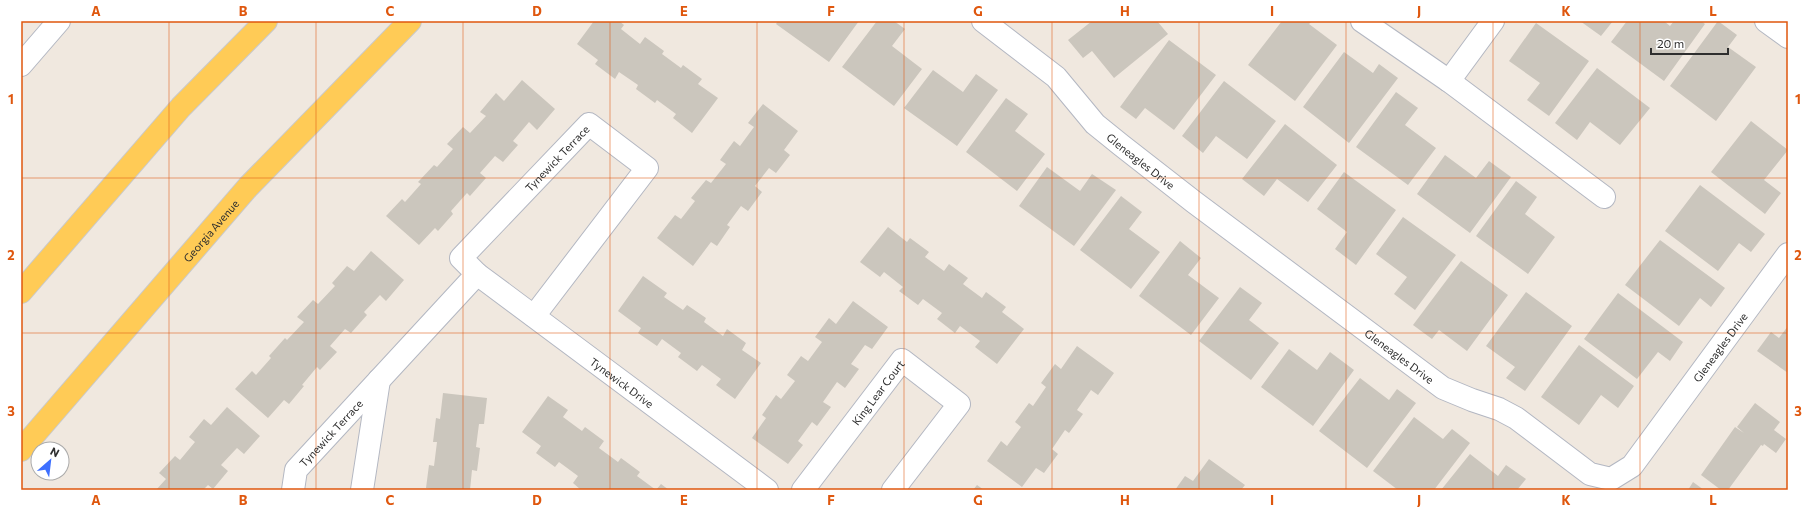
<svg xmlns="http://www.w3.org/2000/svg" width="1809" height="511" viewBox="0 0 1809 511" font-family="Commissioner,sans-serif">
  <style>
    .building { fill: #cbc6bd }
    .lines { fill: none; stroke-linecap: round; stroke-linejoin: round }
    .minor-casing { stroke: #b3b7c2; stroke-width: 24 }
    .major-casing { stroke: #c9c9c9; stroke-width: 24 }
    .minor { stroke: #fff; stroke-width: 22 }
    .major { stroke: #ffcb56; stroke-width: 22 }
    .grid { fill: none; stroke: #df570e; stroke-width: 1; stroke-opacity: 0.55 }
    .labels { text-anchor: middle; dominant-baseline: central; stroke-width: 3; stroke-linejoin: round; paint-order: stroke }
    .street-label { font-size: 11px; fill: #2e2e2e; stroke: #fff }
    .neatline { fill: none; stroke: #df570e; stroke-width: 1.5 }
    .grid-label { font-size: 13px; text-anchor: middle; font-weight: bold; fill: #df570e }
  </style>
  <rect width="100%" height="100%" fill="#f0e8df"/>
  <path class="building" d="M594,21H619L624,25L621,29L640,44L645,37L664,51L662,54L681,68L683,65L702,79L698,84L718,98L692,133L673,118L676,114L657,100L655,103L636,89L638,85L619,72L615,79L595,64L598,60L577,44Z
    M778,21H859L829,62L776,24Z
    M877,21H894L905,29L892,46L922,69L894,106L842,67Z
    M1092,21H1157L1168,34L1114,78L1092,51L1083,58L1068,40Z
    M1282,21H1312L1309,24L1337,45L1295,101L1248,65Z
    M1580,21H1613L1601,36Z
    M1627,21H1664L1670,26L1674,21H1701L1705,24L1664,81L1611,42Z
    M1718,21L1737,35L1728,47L1756,67L1716,121L1670,86Z
    M1536,23L1589,61L1549,116L1527,100L1540,83L1509,61Z
    M1169,40L1216,75L1174,130L1145,108L1136,119L1120,107Z
    M1344,52L1373,73L1379,64L1398,78L1349,143L1303,107Z
    M1597,68L1650,108L1620,145L1590,122L1577,140L1555,123Z
    M933,70L963,92L976,74L998,90L957,146L904,108Z
    M522,80L555,109L537,130L529,122L513,141L518,145L503,162L495,156L480,173L486,178L470,196L467,193L451,211L453,214L438,231L435,228L419,245L386,216L402,199L405,202L421,184L418,182L434,165L437,167L453,149L447,144L463,127L470,133L486,116L480,112L496,93L504,101Z
    M1224,81L1276,121L1247,159L1216,136L1203,153L1182,136Z
    M1396,92L1418,108L1405,125L1436,148L1408,185L1356,147Z
    M1006,98L1028,114L1015,131L1045,154L1017,191L966,152Z
    M763,104L798,131L784,150L790,155L776,173L769,168L755,186L762,192L748,211L741,206L727,225L730,227L717,246L711,242L693,266L657,238L675,215L681,219L695,201L691,198L706,180L711,183L726,164L720,160L734,141L740,146L754,127L748,123Z
    M1751,121L1788,150L1764,180L1781,193L1765,214L1711,172Z
    M1285,124L1337,165L1308,202L1277,179L1264,196L1242,179Z
    M1445,155L1476,178L1489,161L1511,177L1470,233L1417,194Z
    M1047,167L1080,191L1092,174L1116,190L1074,246L1019,206Z
    M1344,172L1396,210L1356,265L1335,249L1347,232L1317,209Z
    M1516,181L1537,197L1525,214L1555,237L1528,274L1476,236Z
    M1700,185L1765,234L1751,252L1739,243L1718,271L1665,231Z
    M1121,196L1142,212L1129,229L1160,252L1131,289L1080,250Z
    M1403,217L1456,255L1415,310L1394,294L1407,277L1376,254Z
    M888,227L907,242L910,238L929,252L925,257L944,271L949,264L968,278L963,284L982,298L986,292L1006,307L1002,312L1024,329L997,364L975,347L980,341L960,326L955,333L937,319L942,313L923,299L918,305L899,291L903,287L884,272L880,277L860,262Z
    M1660,240L1725,288L1711,307L1700,298L1679,326L1625,285Z
    M1180,241L1201,258L1188,275L1219,298L1191,335L1139,296Z
    M371,251L404,280L386,301L380,295L364,312L367,315L351,333L345,329L330,346L337,352L320,370L317,367L302,385L304,386L289,404L284,400L268,418L235,389L252,371L256,375L271,358L269,356L285,338L287,340L304,322L297,317L313,300L318,304L335,286L332,283L347,266L354,271Z
    M1461,261L1508,295L1467,351L1439,330L1432,339L1413,325Z
    M643,276L667,293L664,297L683,310L687,305L706,318L704,322L723,336L727,329L746,343L742,350L761,363L735,399L716,385L721,379L702,365L697,371L678,357L681,353L662,339L657,346L638,333L641,328L618,311Z
    M1240,287L1262,303L1249,320L1279,343L1251,380L1199,341Z
    M1526,292L1572,326L1525,391L1506,378L1515,367L1486,346Z
    M1618,293L1683,342L1670,361L1658,352L1637,379L1584,339Z
    M853,301L888,327L872,349L865,345L851,364L859,369L845,388L837,382L823,402L831,407L817,426L812,422L798,441L803,445L788,464L752,438L766,418L762,415L776,395L781,399L795,381L787,375L801,356L808,361L822,342L815,337L829,318L836,324Z
    M1788,326V373L1757,351L1771,332L1779,338Z
    M1579,345L1634,386L1618,408L1601,395L1579,425L1541,397Z
    M1077,346L1114,373L1098,395L1091,390L1077,410L1083,414L1069,433L1065,430L1052,449L1058,454L1044,473L1036,468L1022,487L987,461L1001,441L1007,446L1021,427L1015,422L1029,403L1033,406L1046,387L1041,383L1055,364L1061,369Z
    M1289,349L1317,370L1330,352L1354,370L1313,426L1261,387Z
    M1360,378L1389,400L1397,389L1416,403L1367,468L1319,431Z
    M443,393L487,398L484,424H479L476,447L480,448L477,471L472,470L470,490H431V489L426,488L429,465L434,466L437,442H433L436,418L440,419Z
    M548,396L568,410L563,417L582,431L585,427L604,441L599,448L618,462L621,458L640,472L637,476L656,490L661,484L669,490H581L573,483L578,476L559,462L555,467L536,453L541,446L522,432Z
    M1755,403L1780,422L1774,430L1786,439L1776,453L1764,444L1763,446L1761,445L1728,490H1721L1701,475L1735,427L1744,433L1737,427Z
    M227,407L260,436L244,454L237,448L221,465L228,471L213,489L208,485L203,490H156L166,479L159,473L175,456L180,460L195,442L189,437L204,419L211,425Z
    M1414,417L1443,439L1452,429L1470,443L1434,490H1398L1373,471Z
    M1470,454L1498,476L1506,465L1526,479L1517,490H1441Z
    M1209,459L1245,485L1241,490H1175L1185,476L1193,481Z
    M1693,482L1704,490H1688Z
    M977,485L984,490H973Z"/>
  <g class="lines">
    <defs>
      <g id="minor">
        <path id="s1" d="M983,21L1056,77L1095,124L1121,145L1194,202L1443,388L1472,400L1499,409L1516,418L1590,474L1611,479L1632,466L1788,254"/>
        <path d="M1362,21L1449,81L1604,197"/>
        <path d="M1766,21L1788,37"/>
        <path d="M21,65L59,21"/>
        <path d="M1449,81L1493,21"/>
        <path id="s2" d="M477,274L767,490"/>
        <path id="s3" d="M293,490L296,470L477,274L461,258L589,124L647,168L534,316"/>
        <path d="M362,490L379,380"/>
        <path id="s4" d="M803,490L902,360L959,404L893,490"/>
      </g>
      <g id="major">
        <path d="M21,292L181,107L266,21"/>
        <path id="s5" d="M21,450L248,187L410,21"/>
      </g>
    </defs>
    <use href="#minor" class="minor-casing"/>
    <use href="#major" class="major-casing"/>
    <use href="#minor" class="minor"/>
    <use href="#major" class="major"/>
  </g>
  <path class="grid" d="M169,21V490M316,21V490M463,21V490M610,21V490M757,21V490M904,21V490M1052,21V490M1199,21V490M1346,21V490M1493,21V490M1640,21V490M21,178H1788M21,333H1788"/>
  <g class="labels">
    <g class="street-label">
      <text stroke="none"><textPath href="#s3" startOffset="448">Tynewick Terrace</textPath></text>
      <text stroke="none"><textPath href="#s1" startOffset="212">Gleneagles Drive</textPath></text>
      <text stroke="none"><textPath href="#s5" startOffset="290">Georgia Avenue</textPath></text>
      <text stroke="none"><textPath href="#s1" startOffset="956">Gleneagles Drive</textPath></text>
      <text stroke="none"><textPath href="#s1" startOffset="536">Gleneagles Drive</textPath></text>
      <text stroke="none"><textPath href="#s2" startOffset="181">Tynewick Drive</textPath></text>
      <text stroke="none"><textPath href="#s4" startOffset="123">King Lear Court</textPath></text>
      <text stroke="none"><textPath href="#s3" startOffset="71">Tynewick Terrace</textPath></text>
    </g>
  </g>
  <rect width="1809" height="511" fill="none" stroke="#ffffff" stroke-width="44"/>
  <g transform="translate(50 461) rotate(28)"><circle r="19" fill="#ffffff" stroke="#ababab"/>
  <path d="M0-3L7 15L0 10L-7 15Z" fill="#3d6fff"/>
  <text y="-6" font-size="11" font-weight="bold" text-anchor="middle" fill="#2e2e2e">N</text>
  </g>
  <path d="M1651 48v6h77v-6" fill="none" stroke="#2e2e2e" stroke-width="2"/>
  <text x="1657" y="48" font-size="12" fill="#2e2e2e" stroke="#ffffff" stroke-width="3" paint-order="stroke">20 m</text>
  <rect x="22" y="22" width="1765" height="467" class="neatline"/>
  <g class="grid-label">
    <text x="96" y="16">A</text>
    <text x="243" y="16">B</text>
    <text x="390" y="16">C</text>
    <text x="537" y="16">D</text>
    <text x="684" y="16">E</text>
    <text x="831" y="16">F</text>
    <text x="978" y="16">G</text>
    <text x="1125" y="16">H</text>
    <text x="1272" y="16">I</text>
    <text x="1419" y="16">J</text>
    <text x="1566" y="16">K</text>
    <text x="1713" y="16">L</text>
    <text x="11" y="104">1</text>
    <text x="1798" y="104">1</text>
    <text x="11" y="260">2</text>
    <text x="1798" y="260">2</text>
    <text x="11" y="416">3</text>
    <text x="1798" y="416">3</text>
    <text x="96" y="505">A</text>
    <text x="243" y="505">B</text>
    <text x="390" y="505">C</text>
    <text x="537" y="505">D</text>
    <text x="684" y="505">E</text>
    <text x="831" y="505">F</text>
    <text x="978" y="505">G</text>
    <text x="1125" y="505">H</text>
    <text x="1272" y="505">I</text>
    <text x="1419" y="505">J</text>
    <text x="1566" y="505">K</text>
    <text x="1713" y="505">L</text>
  </g>
</svg>
